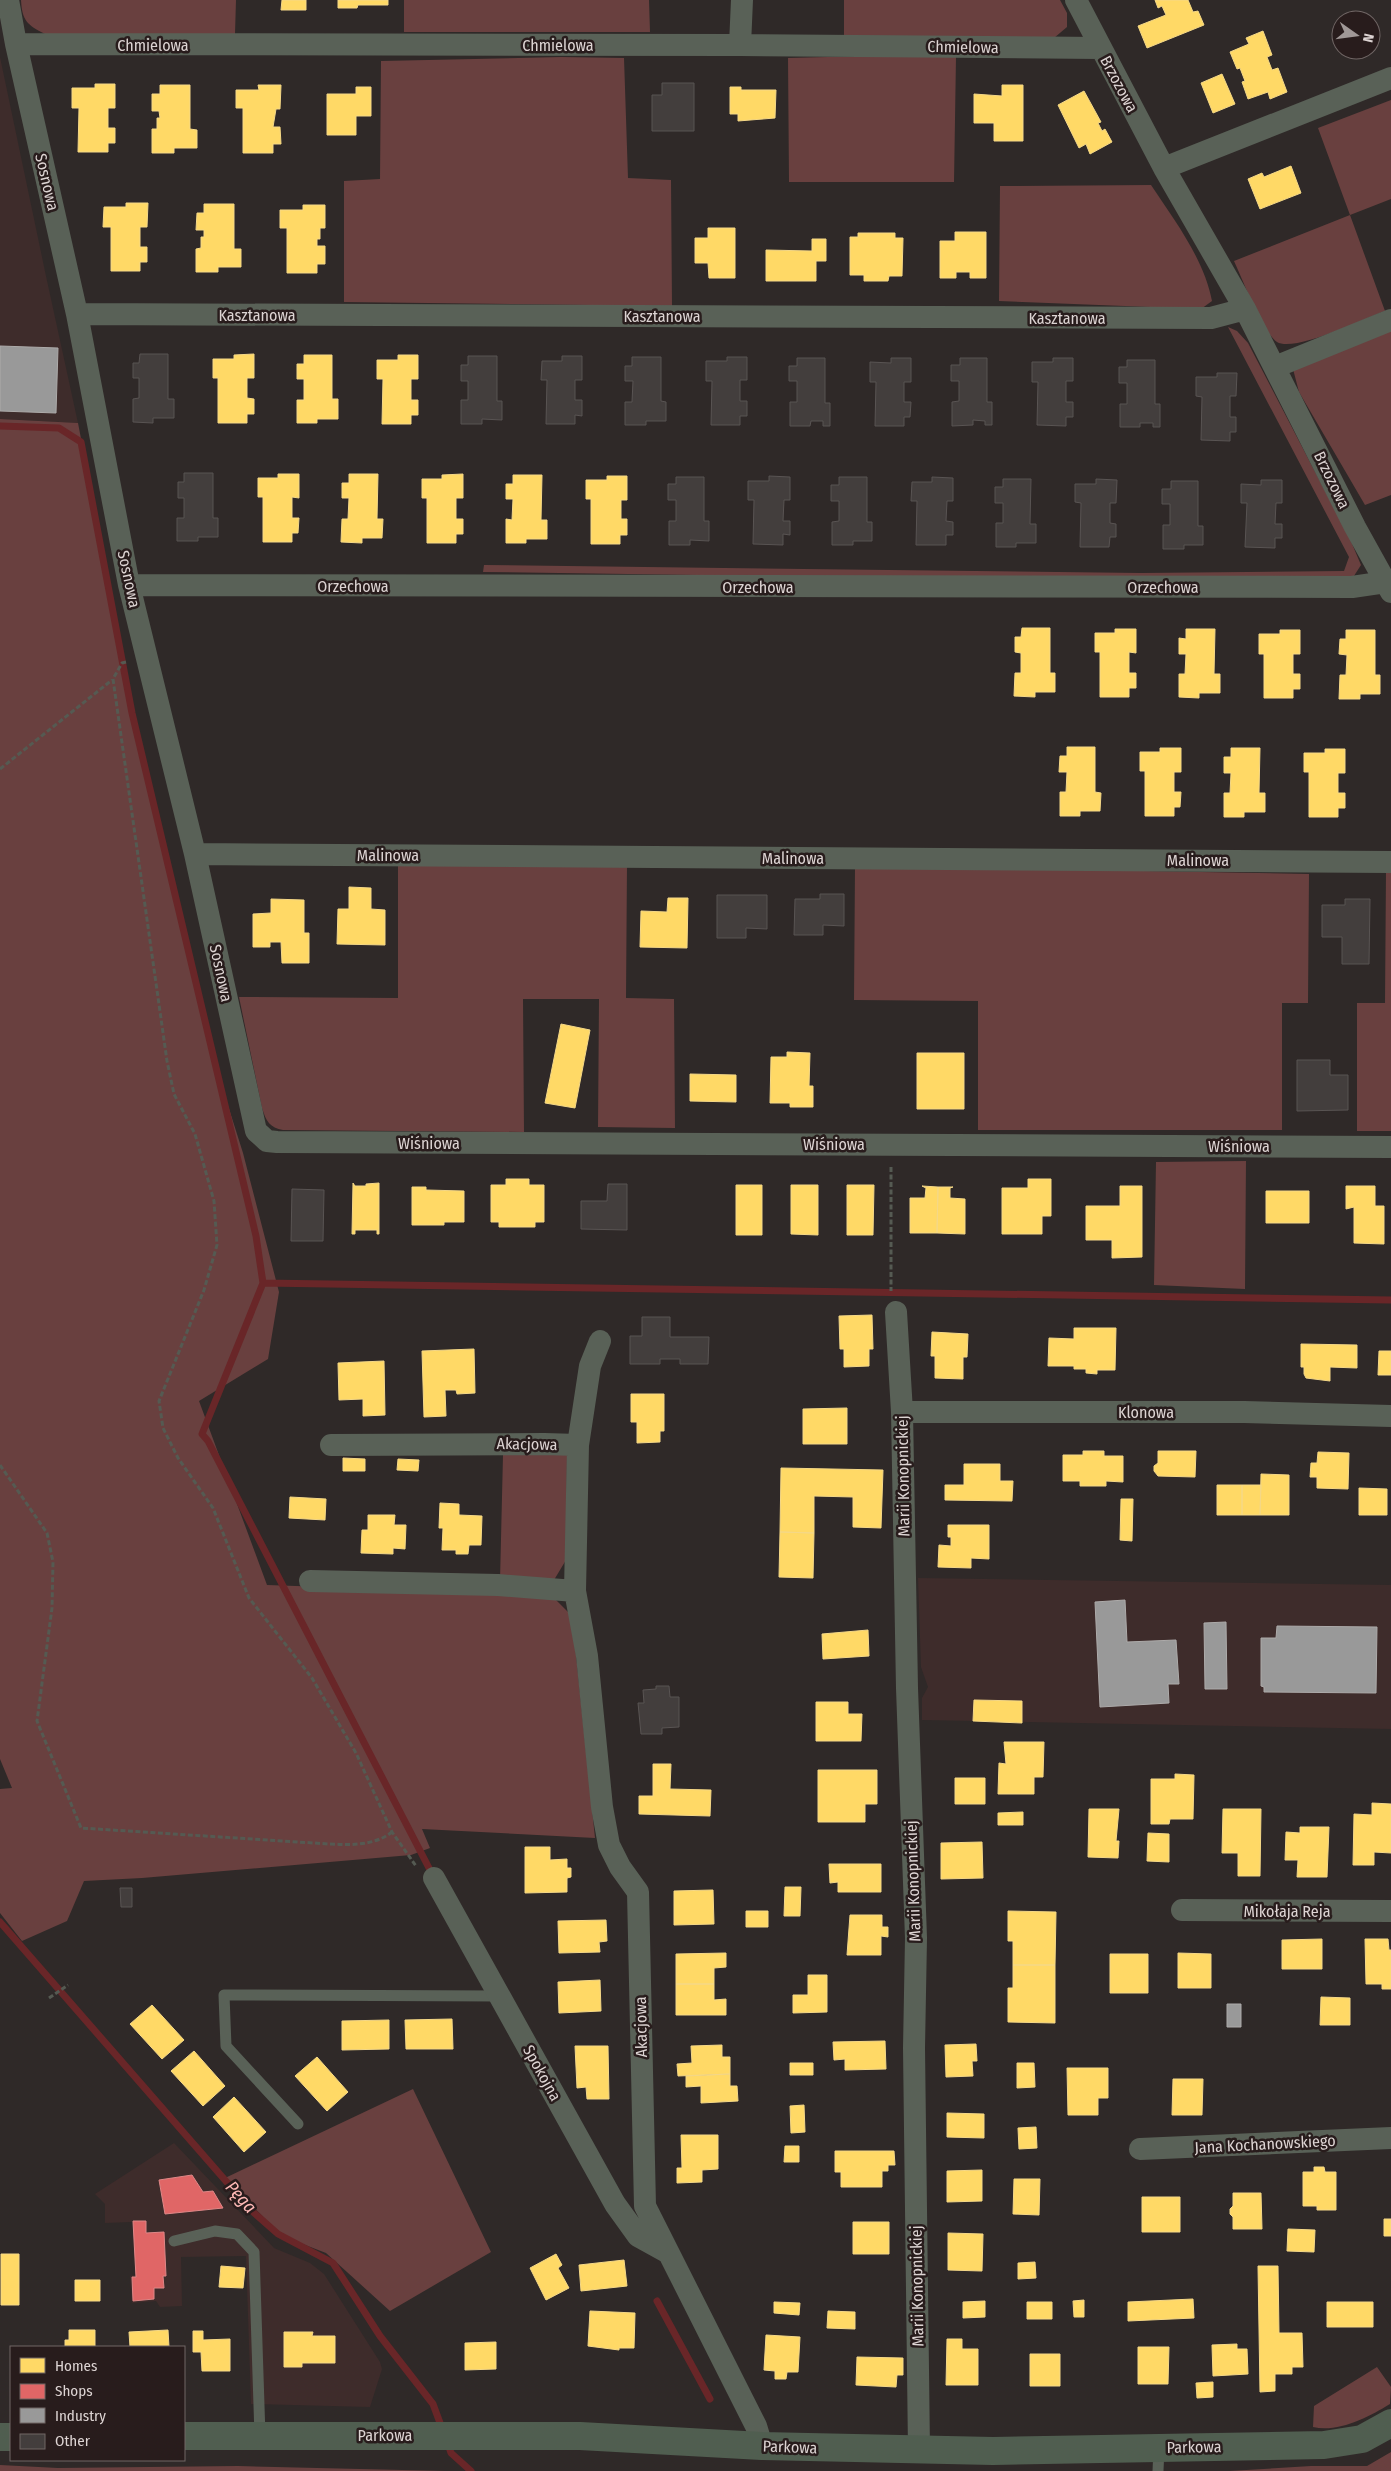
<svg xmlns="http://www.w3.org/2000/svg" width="1391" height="2471" viewBox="0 0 1391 2471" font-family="'Fira Sans Condensed',sans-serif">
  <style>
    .built { fill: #3e2c2b }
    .green { fill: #69403f }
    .homes { fill: #ffd966; stroke: #f5d887 }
    .shops { fill: #e06666; stroke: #df8787 }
    .industry { fill: #999; stroke: #adabaa }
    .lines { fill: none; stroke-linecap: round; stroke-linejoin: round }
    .stream { stroke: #692628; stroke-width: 7 }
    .building { fill: #433e3d; stroke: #595453 }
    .path { stroke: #555a52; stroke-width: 3; stroke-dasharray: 5 2.5; stroke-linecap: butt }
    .lane { stroke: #596157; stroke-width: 11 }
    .street { stroke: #596157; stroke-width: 22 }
    .secondary { stroke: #505e50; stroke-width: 28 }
    .labels { text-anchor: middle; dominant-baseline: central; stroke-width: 5; stroke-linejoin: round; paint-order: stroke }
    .street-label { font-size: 16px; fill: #ddd4d3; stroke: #281c1c }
    .water-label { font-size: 18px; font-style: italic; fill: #feb9b6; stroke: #281c1c }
  </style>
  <rect width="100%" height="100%" fill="#2f2928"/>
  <path class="built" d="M0,57L46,276L78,423L0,419Z
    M918,1578L1391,1585V1729L922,1720V1698L928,1687L921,1667Z
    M174,2143L274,2248L310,2263L324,2274L380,2362L382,2369L370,2407L251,2404L246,2256L181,2257L182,2306L160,2307L156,2301L132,2303L130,2276L135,2275L132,2222L105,2223V2204L95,2194Z"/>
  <path class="green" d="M21,0H236L235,34H45C27,25 22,20 21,0Z
    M404,0H649L650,32H404Z
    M844,0H1060L1067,13V27L1054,38L844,37Z
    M561,57L624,58L628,178L671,180L672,306L344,302V181L380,179L381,61Z
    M827,57H956L954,182H789L788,58Z
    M1391,100V199L1350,215L1385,311C1366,318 1294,353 1277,342C1263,333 1242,278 1234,261L1350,215L1318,128Z
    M1151,185C1175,221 1204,259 1212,301L1201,309L999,301L1000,186Z
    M1391,326V495L1365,505L1299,392L1293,369Z
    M1228,327L1237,331L1248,343L1350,539L1361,565L1352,579L916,578L483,572L484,565L1141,573L1344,571L1349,557Z
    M0,419L78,423L154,817L185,937L206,1036L243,1153L279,1292L268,1359L199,1401L267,1585L500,1593L555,1599L572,1616L595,1838L422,1829L430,1848L411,1855L142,1878L84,1881L67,1921L22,1941L0,1913V1789L12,1788L0,1759Z
    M398,864H627L626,998L674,999L675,1128L598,1127L599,999H523L524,1132L283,1130C270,1128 266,1121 262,1108L239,997L398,998Z
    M855,866L1309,874L1308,1003H1282V1130H978V1001L854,1000Z
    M1386,870H1391V1131H1357V1003H1385Z
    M1246,1161L1245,1289L1154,1285L1156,1162Z
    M503,1455H567L566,1560L554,1580L500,1581Z
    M413,2089L491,2252L390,2311L326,2253L282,2236L225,2178Z
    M1377,2367L1391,2387L1390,2404C1369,2417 1338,2433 1313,2427L1314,2406Z
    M1391,2452V2471H1229L1311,2466H1367Z
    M0,2465L58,2468L238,2466L445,2471H0Z"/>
  <path class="homes" d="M282,0H306V10H281Z
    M338,0H388V5H358L357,8H338Z
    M1155,0H1188L1193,12L1198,11L1204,25L1147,48L1138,26L1166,15L1162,6L1158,8Z
    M1263,31L1272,55L1267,57L1272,70L1278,68L1287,92L1270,99L1268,92L1248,99L1242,82L1245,81L1240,68L1237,69L1230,52L1249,44L1246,38Z
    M1222,74L1235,104L1213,113L1201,83Z
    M95,84H115V108H108V128H115V143H108V152H78L79,108H72V88H95Z
    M160,85H190V129L197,130V148H174V153H152V129H157V118H160L159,111H152V94H160Z
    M258,85H281L280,109H276L273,127H280L281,144H273V153H243V108H236V90H259Z
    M1002,85H1023V141H994V123H974V94L1002,96Z
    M356,87H371V116H356V135H327V94H356Z
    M730,87H741V90H776L775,118L738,121V114H730Z
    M1084,91L1101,122L1098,123L1102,131L1105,129L1112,142L1090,154L1086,144L1079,148L1058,105Z
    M1291,166L1301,193L1260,209L1248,179L1262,173L1264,177Z
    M126,203H148L147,227H140V247H147V262H140V271H111V227H103L104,207H126Z
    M204,204H234V249H241V267H218V272H196V249L201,248V237H204V230H196L197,213H204Z
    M303,205H325V228H320V239H317V246H325V264H317V273H287V228H280V210H303Z
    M708,228H735V278H709L708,263H695V238H708Z
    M955,232H986V278H970V272H956V278H940V241H955Z
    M858,233H895V238H903L902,276H889L888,281H864V275H850V237H858Z
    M812,239H826V261H816V281H766V250L812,251Z
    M254,354V378H247V398L254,399V414H247V423H218V378H213V359H234V355Z
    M304,355H332V399H338V419H317V423H297V400H304V379H297V364H304Z
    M398,355H418V379H411V400H418V415H411V424H382L383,379H377V360H398Z
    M278,474H299V498L292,497V518H299L298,533H292V542H263V497H258V478H278Z
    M349,474H378L377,519H383L382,538H362V543L341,542L342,519H348L349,498H342V483H349Z
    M463,474V498H456V519H463V534H456V543H427V498H422V479H442V475Z
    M513,475H542L541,520H547V539H526V543H506V519L512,520L513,499H506V484H513Z
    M607,476H627V500H621V519H627V535H620V544H591V499H586V480H607Z
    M1022,628H1050V673H1055V692H1035V697L1014,696L1015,673H1021V653L1015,652V637H1021Z
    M1115,629H1136V653L1129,652V673H1136V688H1129V697H1100V652H1095V633H1115Z
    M1186,629H1215L1214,674H1220V693H1199V698L1179,697V674H1185L1186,654H1179V638L1186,639Z
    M1280,630H1300V654H1293V674H1300V689H1293V698H1264V654H1259V634H1280Z
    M1346,630H1375V675H1380V694H1360V699H1339L1340,675H1346L1347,655L1339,654L1340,639H1346Z
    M1067,747H1095V792L1101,793L1100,811H1080V816H1060V792H1066L1067,772H1059L1060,756H1067Z
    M1160,748H1181V772H1174V792H1181L1180,807H1174V816H1145V771H1140V752H1160Z
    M1231,748H1260L1259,793H1265V812H1244V817H1224V793H1230L1231,773H1224V757H1231Z
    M1325,749H1345V773H1338V793H1345V808H1338V817H1309V772H1304V753H1325Z
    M349,887L371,888V909L385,910V945L337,944L338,909H349Z
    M668,898H688L687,948L640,947L641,911L667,912Z
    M271,899L304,900V933H309V963H282L281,942H270V947H253V914L271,913Z
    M561,1024L590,1030L575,1108L545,1103Z
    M787,1052L810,1053L809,1086H813V1107H790V1103H770L771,1057H787Z
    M917,1053H964V1109H917Z
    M690,1074L736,1075V1102L690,1101Z
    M506,1179H529V1185H544V1222H535V1227H499V1222H491V1185H506Z
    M1028,1179H1051V1216H1042V1234H1002V1188H1028Z
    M353,1183L355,1186H366V1184L379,1183V1234H377V1230H355V1234H352Z
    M736,1185H762V1235H736Z
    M791,1185H818V1235L791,1234Z
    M847,1185H874L873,1235H847Z
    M922,1186L938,1187L937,1233H910V1198H925L926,1188Z
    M1120,1186H1142V1257L1112,1258V1240H1086V1206H1120Z
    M1346,1186H1375V1206H1384V1244L1354,1243V1207L1346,1209Z
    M412,1187H426V1190L464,1191V1222H444V1225H412Z
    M938,1187H953L950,1188V1198L965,1199V1234L937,1233Z
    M1266,1191H1309V1223H1266Z
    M872,1315L873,1349H869V1366L844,1367V1349H840L839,1316Z
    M1074,1328H1116L1115,1370H1097V1374L1086,1373V1369H1074V1366H1048L1049,1338L1074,1339Z
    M932,1332L968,1334L967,1357H963V1379L935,1378V1356H931Z
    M1301,1344L1357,1345V1368L1330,1367V1381L1306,1378L1304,1374V1367H1301Z
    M474,1349L475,1393L457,1394L456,1390H445L446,1416L424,1417L422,1351Z
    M1379,1351H1391V1375H1378Z
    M384,1361L385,1415L363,1416V1399L339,1400L338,1363Z
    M631,1394H664V1431H660V1442L637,1443V1422H631Z
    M847,1408V1444H803V1409Z
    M1083,1451H1104V1456H1123V1482L1106,1481V1486H1080V1481H1063V1455H1083Z
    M1158,1451H1196L1195,1477L1158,1476L1154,1471V1466L1158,1463Z
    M1318,1452L1349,1453L1348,1489L1317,1488V1477H1310L1311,1463H1317Z
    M343,1458L365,1459V1471H343Z
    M398,1459L419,1460L418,1471L397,1470Z
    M964,1464H1000V1481H1013L1012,1501L945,1500V1485H964Z
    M781,1468L883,1470L881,1528L853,1527V1497L814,1496V1533L780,1532Z
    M1261,1474L1289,1475V1515H1260Z
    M1217,1485H1242V1515H1217Z
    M1242,1485H1261L1260,1515H1242Z
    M1359,1488L1387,1489V1515H1359Z
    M290,1497L326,1499L325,1520L289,1518Z
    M1121,1499H1133L1132,1541L1120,1540Z
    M440,1503L459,1504V1515L482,1516L481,1545H469L468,1554H456V1550H442L443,1528H439Z
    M368,1515H395L394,1525H406L405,1549L393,1548V1554L361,1553L362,1530H368Z
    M948,1525H989V1559L971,1558V1568L938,1567L939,1545L951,1546V1537H948Z
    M780,1532L814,1533L813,1578L779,1577Z
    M868,1630L869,1656L823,1659L822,1634Z
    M974,1700L1022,1701V1723L973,1721Z
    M816,1702H848V1714H862L861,1741H816Z
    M1004,1742H1044L1043,1777H1034V1794H998L999,1763L1006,1764Z
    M653,1764H671L670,1789L711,1790L710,1816L639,1814V1796H653Z
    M818,1770H877V1804H865V1822H818Z
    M1175,1774L1194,1775L1193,1819H1170L1169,1824H1151V1779H1175Z
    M955,1778H985V1804H955Z
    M1372,1803L1391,1804V1853L1374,1852V1865H1353L1354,1814L1372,1815Z
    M1089,1809H1119L1116,1841H1119L1118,1858L1088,1857Z
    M1223,1809H1261L1260,1876H1238V1853H1222Z
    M1023,1812V1825H998V1813Z
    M1300,1827H1329L1327,1877H1297L1298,1860H1285L1286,1832L1300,1833Z
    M1148,1833L1169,1834V1862L1147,1861Z
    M982,1842L983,1878L941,1879V1843Z
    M525,1847H550V1860L567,1859V1868H571V1877L567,1878V1892L525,1893Z
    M829,1864H881V1892H838V1882L830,1883Z
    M785,1887H801L800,1916H784Z
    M713,1890L714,1924L674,1925V1891Z
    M746,1911H768V1927H746Z
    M1008,1911L1056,1912L1055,1965H1013V1941H1008Z
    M850,1915H882V1927H888V1937L881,1936V1955H847Z
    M606,1920L607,1941L599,1942L600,1952L559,1953L558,1921Z
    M1322,1939V1969H1282V1940Z
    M1365,1939H1388L1389,1950H1391V1989H1382V1984H1366Z
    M726,1953V1967L714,1968V1984H676V1954Z
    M1178,1953L1211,1954V1988H1178Z
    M1110,1954H1148V1993H1110Z
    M1013,1965H1055V2023L1008,2022V1988H1013Z
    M808,1975H827V2012L793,2013V1995H808Z
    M600,1980L601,2011L559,2013L558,1982Z
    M676,1984H714V2000L726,1999V2015H676Z
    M1321,1997L1350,1998V2025H1320Z
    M152,2005L184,2040L162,2059L130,2024Z
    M452,2019L453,2049H406L405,2020Z
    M389,2020V2049L342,2050V2021Z
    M885,2041L886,2069L845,2070V2059L834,2060L833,2042Z
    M976,2044L977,2061H972L973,2076L946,2077L945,2045Z
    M722,2045V2057H730V2074L678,2076L677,2064L692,2063L691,2046Z
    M575,2046H608L609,2099H587L586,2087L577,2088Z
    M194,2051L225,2086L203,2106L171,2071Z
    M317,2057L348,2092L327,2111L295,2076Z
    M790,2063H813V2075H790Z
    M1017,2063H1034L1035,2087L1017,2088Z
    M1067,2068H1108V2098H1098V2115H1068Z
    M730,2074V2086H737L738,2101L701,2103V2086L686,2087V2076Z
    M1173,2079H1203L1202,2115H1172Z
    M234,2097L266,2132L244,2152L213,2117Z
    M804,2105L805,2132L791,2133L790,2106Z
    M947,2113L984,2114V2138L947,2137Z
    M1036,2127L1037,2148L1019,2149L1018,2128Z
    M681,2135H718V2169L702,2170V2182L677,2183V2168H682Z
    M785,2146H799V2162H784Z
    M835,2151H894L895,2165H888V2171H882V2187H841V2172H835Z
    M1314,2167H1324L1325,2172H1336V2210H1317V2206H1303V2172H1314Z
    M982,2170V2201L947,2202V2171Z
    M1014,2179H1040L1039,2215L1013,2214Z
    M1233,2193H1261L1262,2229H1233V2217L1230,2214V2209L1233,2206Z
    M1142,2197H1180V2232H1142Z
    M1384,2219H1391V2236H1384Z
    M853,2222H889V2254H853Z
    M1288,2229L1315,2230L1314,2252L1287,2251Z
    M948,2233L983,2234L982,2271L948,2270Z
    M1,2254H19V2305H1Z
    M556,2254L562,2265L558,2268L569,2288L546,2300L530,2268Z
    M624,2260L627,2286L581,2291L579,2265Z
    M1035,2262L1036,2278L1018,2279V2263Z
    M221,2266L245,2268L243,2288L219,2287Z
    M1258,2266H1278L1279,2333H1302L1303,2367H1292V2374H1275V2391L1260,2392Z
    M75,2280H100V2301H75Z
    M1193,2299L1194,2318L1128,2321V2302Z
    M1084,2300V2317H1074L1073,2301Z
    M985,2301V2317L963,2318V2302Z
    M774,2302L800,2303L799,2315L774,2313Z
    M1027,2302H1052V2319H1027Z
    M1327,2302H1373V2327H1327Z
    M590,2311L635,2313L634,2348H619V2350L588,2346Z
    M828,2311L855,2312V2329L827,2328Z
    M69,2330H95V2347H65V2340H69Z
    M168,2330L169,2347H130L129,2332Z
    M193,2331H203V2340L230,2339V2371H202L201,2352H193Z
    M284,2332H313L312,2336H335V2363H302V2367H284Z
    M766,2335L800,2337L798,2372H787L786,2379H775V2371L764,2370Z
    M947,2339H962V2349H978V2385H946Z
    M496,2342V2369L465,2370V2343Z
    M1237,2344V2349H1247L1248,2374L1213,2376L1212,2345Z
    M1138,2347H1169L1168,2384H1138Z
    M1030,2354H1060V2386H1030Z
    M857,2357L903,2358V2375H897L896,2387L856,2385Z
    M1213,2382V2397L1197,2398L1196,2383Z"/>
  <path class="shops" d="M192,2175L203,2192L213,2191L223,2208L165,2214L159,2180Z
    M133,2221H146V2233L164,2232L166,2276H163L164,2288H154V2299L133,2301L132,2277H136Z"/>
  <path class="industry" d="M0,346L58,348L56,413L0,411Z
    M1125,1600L1127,1642L1176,1640L1179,1684H1168L1169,1703L1100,1707L1095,1602Z
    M1226,1622L1227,1689H1205L1204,1623Z
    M1277,1626L1377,1627L1376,1693L1264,1692V1687L1261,1686V1638H1276Z
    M1227,2004H1241V2027H1227Z"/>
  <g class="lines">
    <path class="stream" d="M0,426L59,428L81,442L132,713L256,1236L263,1283L202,1434L208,1441L429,1868
      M263,1283L1391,1300
      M0,1922L252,2211L278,2234L333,2263L380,2336L433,2404L443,2431
      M657,2301L710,2399
      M447,2441L451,2453L471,2471"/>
  </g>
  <path class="building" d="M662,83H694V131H652V95H662Z
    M140,354H168V399H174V418H153V423L133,422V399L139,398V378H133V363H139Z
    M468,356H497V401H502V420L482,419V424H461V400H468V381H461V365H468Z
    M562,356H582V380H575V400H582V416L575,415V424H546L547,380H541L542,361H562Z
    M632,357H661V401L666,402V421H646V425H625V402H632L633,381H625V366H632Z
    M727,357H747V380H740V401H747V416H740V425H711L712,381H706V361H727Z
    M797,358H825V403H830V426H823V421H811L810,426H790V402H797V381H789V366H797Z
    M891,358H911V382H904V402H911L910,417H904V426H875L876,382H870V362L891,363Z
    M960,358H987V402H992V425H985V421L973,420V425L952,426V402L959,401V381H951V365H960Z
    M1053,358H1073V381H1066V402H1073V417H1066V426L1037,425L1038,382H1032V362H1053Z
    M1127,360H1155V404H1160V427H1153V423H1140V427H1120V404H1127V383H1119V367H1127Z
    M1217,373H1237L1236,396H1230V417H1236V432H1230V441L1201,440L1202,397L1196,396V377H1217Z
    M184,473H213V518H218V537H198V541H177V518H184V498H178V482H184Z
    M769,476L790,477V500H784L783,521H790V535L783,534V545L753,544L754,500H748V481H769Z
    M676,477H704V521H709V541L690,540V545H669V521H676V500H668V484H676Z
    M839,477H867V522H872V541H853V545H832V522L839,521V501H831V485H839Z
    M932,477L953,478V501H947L946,521L953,522V535H946V545H916L917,501H911L912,482H932Z
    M1003,479H1031L1030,524H1036V543H1016V547H996V523H1003V503H995V487H1003Z
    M1096,479L1117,480L1116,503H1110V523L1116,524V537H1110L1109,547H1080L1081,503L1075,502V484H1096Z
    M1261,480H1282V503H1276L1275,524H1282V538H1275V548L1245,547L1247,503H1241V484L1261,485Z
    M1171,481H1198V526H1203V545H1184V549H1163V525H1170V504H1162V489H1171Z
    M820,894H844V926L823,925V935H794L795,899H820Z
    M717,895H767V929L746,928V938H717Z
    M1345,899H1370L1369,964H1342V937H1322V905H1345Z
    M1297,1060H1330V1075H1348V1110L1297,1111Z
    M608,1184H627V1230L581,1229V1201H607Z
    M292,1189L324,1190L323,1241H291Z
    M642,1317H670V1337H709L708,1364H680V1359H660V1364H630V1336H642Z
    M656,1686H669L670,1697H679V1727L662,1728V1734H641L638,1703H644L643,1690L656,1689Z
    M120,1888H132V1907H121Z"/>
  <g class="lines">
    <path class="path" d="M126,662L122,663L113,679L167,1061L174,1094L195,1134L214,1201L217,1245L204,1290L159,1401L163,1428L178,1458L213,1508L249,1598L312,1678L356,1753L392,1832L416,1866
      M0,769L112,680
      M891,1167V1291
      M0,1465L47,1533L53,1562L52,1608L37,1721L81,1828L329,1844C351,1845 374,1846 392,1832
      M49,1998L68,1985"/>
    <path class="lane" d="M298,2124L226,2046L224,1995L500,1996
      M174,2241L215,2231L237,2234L254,2252L260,2436
      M1158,2471L1159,2448"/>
    <path class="street" d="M8,0L16,44L77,314L129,585L195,854L256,1131L267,1141L277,1142L1391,1147
      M1076,0L1164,168L1245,309L1355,527L1391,592
      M16,44L740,45L1100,48
      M740,45L742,0
      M1164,168L1391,78
      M77,314L1211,318L1245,309
      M1275,367L1391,320
      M129,585L1352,587L1386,582
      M195,854L1391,862
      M896,1312L902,1412L907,1688L916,1938L914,2048L919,2450
      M902,1412H1244L1391,1416
      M331,1445L544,1444L578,1445L575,1591
      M578,1445L590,1366L600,1341
      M310,1581L498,1585L575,1591L587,1656L602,1807L609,1845L620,1867L638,1892L645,2206L756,2426L762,2446
      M434,1878L615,2204L638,2236L667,2252
      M1182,1910L1391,1911
      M1140,2149L1391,2138"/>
    <path class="secondary" d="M184,2436H580L762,2446L993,2451L1324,2445L1362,2439L1391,2423
      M0,2437H11"/>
  </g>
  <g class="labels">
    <g class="street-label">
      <text x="153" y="45">Chmielowa</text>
      <text x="558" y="45">Chmielowa</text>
      <text transform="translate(963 47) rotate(1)">Chmielowa</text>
      <text transform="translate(1119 84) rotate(62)">Brzozowa</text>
      <text transform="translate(47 182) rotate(77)">Sosnowa</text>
      <text x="257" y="315">Kasztanowa</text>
      <text x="662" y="316">Kasztanowa</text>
      <text x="1067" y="318">Kasztanowa</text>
      <text transform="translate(1332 480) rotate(64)">Brzozowa</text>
      <text transform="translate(129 579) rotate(78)">Sosnowa</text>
      <text x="353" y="586">Orzechowa</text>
      <text x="758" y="587">Orzechowa</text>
      <text x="1163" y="587">Orzechowa</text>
      <text x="388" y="855">Malinowa</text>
      <text x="793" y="858">Malinowa</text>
      <text x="1198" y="860">Malinowa</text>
      <text transform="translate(221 973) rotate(78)">Sosnowa</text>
      <text x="429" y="1143">Wiśniowa</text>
      <text x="834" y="1144">Wiśniowa</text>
      <text x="1239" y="1146">Wiśniowa</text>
      <text x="1146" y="1412">Klonowa</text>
      <text transform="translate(527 1444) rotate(1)">Akacjowa</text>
      <text transform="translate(903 1476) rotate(-91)">Marii Konopnickiej</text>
      <text transform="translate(913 1881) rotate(-92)">Marii Konopnickiej</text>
      <text x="1287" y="1911">Mikołaja Reja</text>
      <text transform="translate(641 2027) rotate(-91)">Akacjowa</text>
      <text transform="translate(542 2073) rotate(61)">Spokojna</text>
      <text transform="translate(1265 2144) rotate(-3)">Jana Kochanowskiego</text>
      <text transform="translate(917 2286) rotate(-91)">Marii Konopnickiej</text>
      <text x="385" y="2435">Parkowa</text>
      <text transform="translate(790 2447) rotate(2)">Parkowa</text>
      <text transform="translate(1194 2447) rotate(-1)">Parkowa</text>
    </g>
    <g class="water-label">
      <text transform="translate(241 2197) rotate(48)">Pęga</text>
    </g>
  </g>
  <rect x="10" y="2346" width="175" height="115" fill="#281c1c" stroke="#706665"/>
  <rect x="20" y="2358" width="25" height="15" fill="#ffd966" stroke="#706665"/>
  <text x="55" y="2371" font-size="15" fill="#ddd4d3">Homes</text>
  <rect x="20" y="2384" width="25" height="15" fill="#e06666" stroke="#706665"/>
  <text x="55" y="2396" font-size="15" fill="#ddd4d3">Shops</text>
  <rect x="20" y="2408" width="25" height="15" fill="#999999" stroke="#706665"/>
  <text x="55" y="2421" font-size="15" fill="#ddd4d3">Industry</text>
  <rect x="20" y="2434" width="25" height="15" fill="#433e3d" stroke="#706665"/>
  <text x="55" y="2446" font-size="15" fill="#ddd4d3">Other</text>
  <g transform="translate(1356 35) rotate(104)"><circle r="24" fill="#281c1c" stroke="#706665"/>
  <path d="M0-4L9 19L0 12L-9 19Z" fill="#a09897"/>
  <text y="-8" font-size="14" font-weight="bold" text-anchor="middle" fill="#ddd4d3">N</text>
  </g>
</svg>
